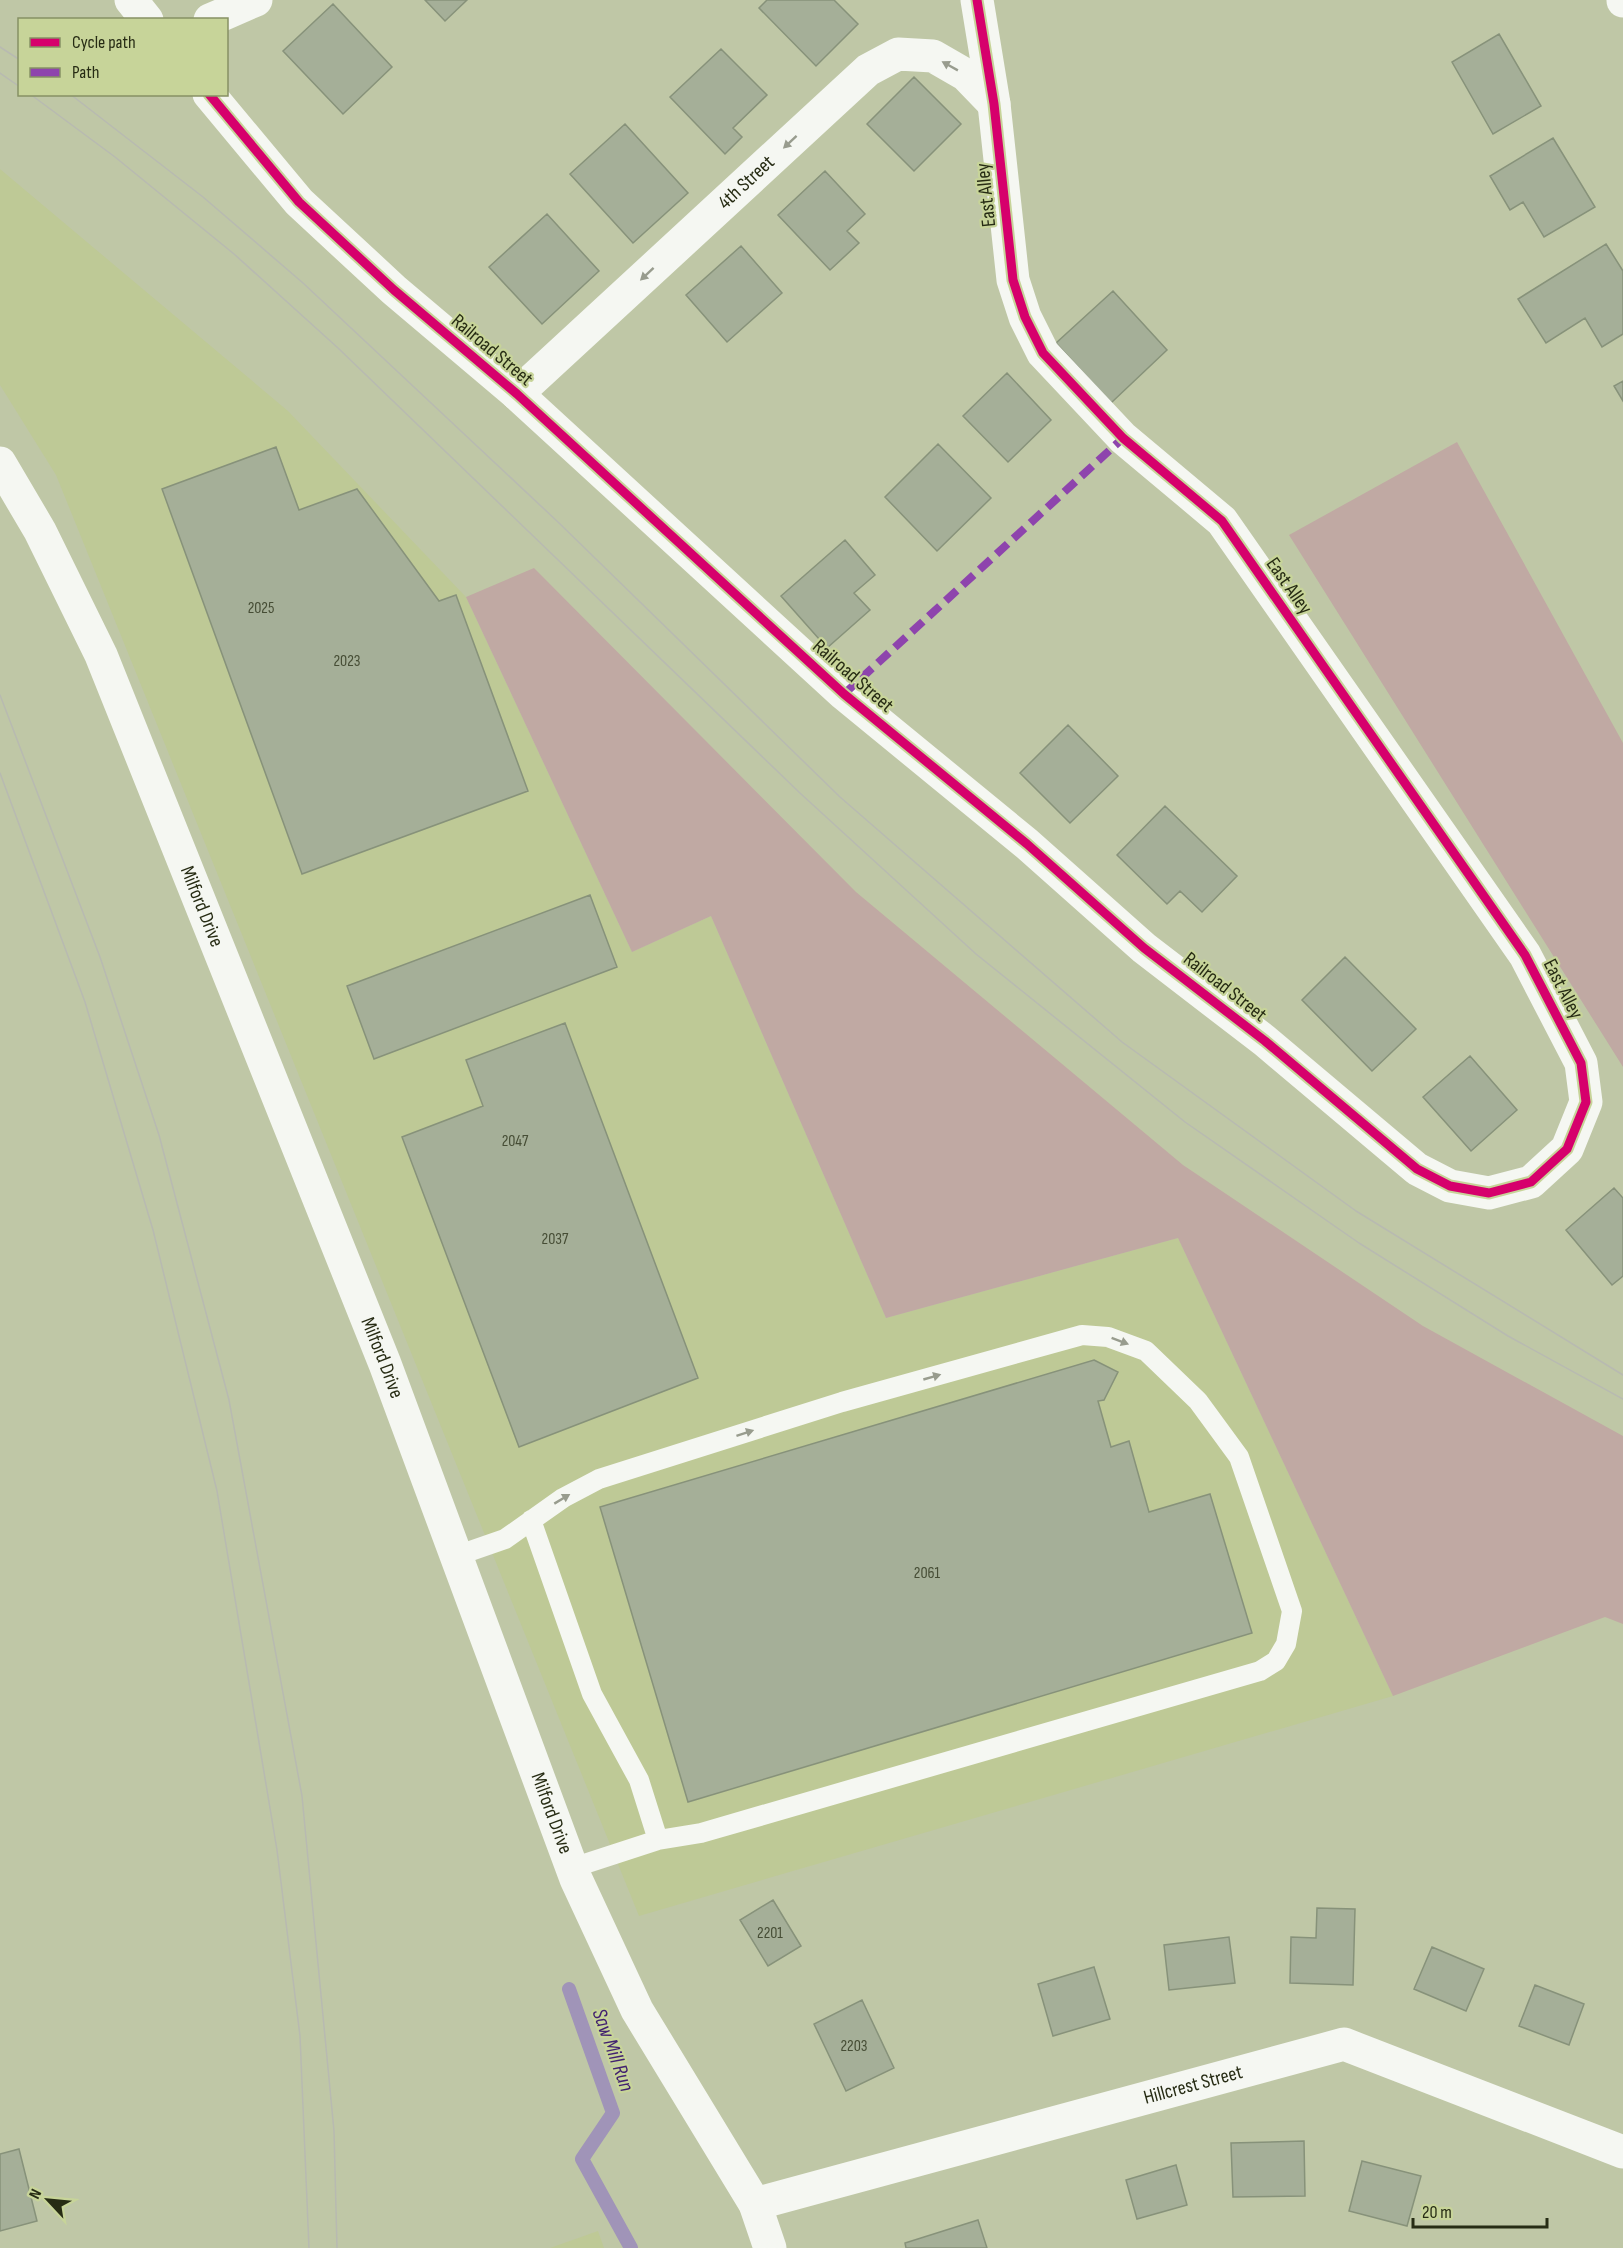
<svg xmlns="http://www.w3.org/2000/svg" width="1623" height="2248" viewBox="0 0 1623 2248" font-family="'Sofia Sans Condensed',sans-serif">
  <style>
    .built { fill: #bec996 }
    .green { fill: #c0a9a3 }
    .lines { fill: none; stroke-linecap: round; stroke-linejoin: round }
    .stream { stroke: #a094b8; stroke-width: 14 }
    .building { fill: #a5af98; stroke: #87927a; stroke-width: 1.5 }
    .lane { stroke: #f5f7f2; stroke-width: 20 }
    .street { stroke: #f5f7f2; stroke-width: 33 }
    .secondary { stroke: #f5f7f2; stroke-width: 33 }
    .tram { stroke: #b8bab1; stroke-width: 1.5 }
    .quiet { stroke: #8e44ad; stroke-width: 8; stroke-dasharray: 15 8; stroke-linecap: butt }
    .cycleway-casing { stroke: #c7d499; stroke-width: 13 }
    .cycleway { stroke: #d6006c; stroke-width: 9 }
    .oneway { fill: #989c8e }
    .labels { text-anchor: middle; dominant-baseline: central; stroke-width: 4.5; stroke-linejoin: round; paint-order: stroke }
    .number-label { font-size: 16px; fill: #464d35 }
    .street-label { font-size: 20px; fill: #272c14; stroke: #c7d499 }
    .water-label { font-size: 21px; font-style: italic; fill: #422270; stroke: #c7d499 }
  </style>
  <rect width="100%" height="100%" fill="#bfc7a6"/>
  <path class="built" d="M0,169L288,411L466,597L632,952L711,916L886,1318L1178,1238L1393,1696L639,1916L56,475L0,385Z
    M598,2231L604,2248H550Z"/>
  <path class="green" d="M1457,442L1623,743V1067L1289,535Z
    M534,568L856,892L1183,1165L1423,1326L1623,1436V1624L1605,1617L1393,1696L1178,1238L886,1318L711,916L632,952L466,597Z"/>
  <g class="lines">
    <path class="stream" d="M569,1989L613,2113L582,2159L631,2248"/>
  </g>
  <path class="building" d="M425,0H467L445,21Z
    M767,0H834L858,24L816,66L759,8Z
    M333,4L392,67L343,114L283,51Z
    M1499,34L1541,106L1493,134L1452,62Z
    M721,49L767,95L733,128L742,137L725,154L670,97Z
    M914,77L961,124L914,171L867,124Z
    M625,124L688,193L633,243L570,174Z
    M1553,138L1595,207L1544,237L1523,202L1510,210L1490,176Z
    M825,171L865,214L847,231L859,243L830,270L778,215Z
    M547,214L599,271L542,324L489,267Z
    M1606,244L1623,271V334L1602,347L1585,318L1546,343L1518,299Z
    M741,246L782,293L727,342L686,295Z
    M1113,291L1167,350L1111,403L1056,343Z
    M1007,373L1051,420L1008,462L963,416Z
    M1623,381V401L1614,386Z
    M938,444L991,498L937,551L885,497Z
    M276,447L299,510L357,489L439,601L456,595L528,791L302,874L162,489Z
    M845,540L875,575L854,593L870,610L827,648L781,596Z
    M1068,725L1118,776L1070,823L1020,773Z
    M1165,806L1237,876L1202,912L1180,891L1167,904L1117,855Z
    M590,895L617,967L374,1059L347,986Z
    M1345,957L1416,1029L1372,1071L1302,1000Z
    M565,1023L698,1378L519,1447L402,1137L483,1106L466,1060Z
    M1470,1056L1517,1110L1471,1151L1423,1097Z
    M1614,1188L1623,1198V1276L1612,1285L1566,1230Z
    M1094,1360L1118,1372L1104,1400L1098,1401L1111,1447L1129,1441L1149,1512L1210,1494L1252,1633L688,1802L600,1507Z
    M773,1900L801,1946L768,1966L740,1920Z
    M1317,1908L1355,1909L1353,1985L1290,1983L1291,1937L1316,1938Z
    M1229,1937L1235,1983L1169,1990L1164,1945Z
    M1432,1947L1484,1969L1466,2011L1414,1989Z
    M1094,1967L1110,2019L1053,2036L1038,1984Z
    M1535,1985L1584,2004L1569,2045L1519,2026Z
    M862,2000L894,2068L846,2091L814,2024Z
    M1304,2141L1305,2196L1233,2197L1231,2143Z
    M19,2149L37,2221L0,2231V2154Z
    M1362,2161L1421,2176L1407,2226L1349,2211Z
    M1176,2165L1187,2205L1137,2219L1126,2180Z
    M978,2220L987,2248H906L905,2243Z"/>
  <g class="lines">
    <path class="lane" d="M531,1520L592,1694L639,1780L658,1840
      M456,1556L505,1539L563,1498L599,1479L842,1402L1082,1335L1108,1337L1146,1351L1198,1401L1239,1457L1292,1611L1286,1644L1276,1661L1260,1671L701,1833L658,1840L572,1868"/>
    <g class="street">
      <path d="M131,0L147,20"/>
      <path d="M1623,0V1"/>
      <path d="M210,20L256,0"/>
      <path d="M209,94L299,202L394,290L517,394L844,694L1027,844L1144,948L1265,1041L1417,1169L1450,1186L1489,1193L1531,1182L1567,1149L1586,1102L1581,1063L1525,955L1222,521L1123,438L1043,353L1025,317L1013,280L994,104L977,0"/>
      <path id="s1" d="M517,394L868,70L898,54L933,56L966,75L994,104"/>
    </g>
    <g class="secondary">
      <path id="s2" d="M0,463L40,531L101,655L385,1364L576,1879L637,2010L755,2204L770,2248"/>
      <path id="s3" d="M755,2204L1344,2044L1623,2152"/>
    </g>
    <path class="tram" d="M0,47L20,60
      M0,73L20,87
      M30,94L115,157L234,254L338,348L801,794L976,954L1185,1122L1359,1243L1508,1336L1623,1399
      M70,94L203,197L303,283L558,522L840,797L1122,1042L1356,1211L1623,1375
      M0,695L100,957L159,1135L229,1400L302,1796L334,2131L337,2248
      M0,773L85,1002L153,1230L217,1491L277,1850L300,2036L309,2248"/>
    <path class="quiet" d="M844,694L1123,438"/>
    <defs>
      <path id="cycleway" d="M209,94L299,202L394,290L517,394L844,694L1027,844L1144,948L1265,1041L1417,1169L1450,1186L1489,1193L1531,1182L1567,1149L1586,1102L1581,1063L1525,955L1222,521L1123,438L1043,353L1025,317L1013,280L994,104L977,0"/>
    </defs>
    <use href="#cycleway" class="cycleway-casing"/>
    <use href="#cycleway" class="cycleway"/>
  </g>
  <defs><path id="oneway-solid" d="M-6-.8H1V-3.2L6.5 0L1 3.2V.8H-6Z" transform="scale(1.5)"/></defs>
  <g class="oneway">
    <use href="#oneway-solid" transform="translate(950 66) rotate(-151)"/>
    <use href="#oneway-solid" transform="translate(790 142) rotate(137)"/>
    <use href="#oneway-solid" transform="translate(647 274) rotate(137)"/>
    <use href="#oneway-solid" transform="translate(1120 1341) rotate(21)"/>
    <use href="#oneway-solid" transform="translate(932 1377) rotate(-16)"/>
    <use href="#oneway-solid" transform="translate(745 1433) rotate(-18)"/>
    <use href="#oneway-solid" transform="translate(562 1499) rotate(-31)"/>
  </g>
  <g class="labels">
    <g class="number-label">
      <text x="261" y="608">2025</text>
      <text x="347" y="661">2023</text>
      <text x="515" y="1141">2047</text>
      <text x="555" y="1239">2037</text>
      <text x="927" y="1573">2061</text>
      <text x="770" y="1933">2201</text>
      <text x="854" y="2046">2203</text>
    </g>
    <g class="street-label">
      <text stroke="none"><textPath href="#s1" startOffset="312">4th Street</textPath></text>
      <text transform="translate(986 195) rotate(-96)">East Alley</text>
      <text transform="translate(492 350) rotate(40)">Railroad Street</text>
      <text transform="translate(1289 586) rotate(55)">East Alley</text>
      <text transform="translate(853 676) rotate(41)">Railroad Street</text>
      <text stroke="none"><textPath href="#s2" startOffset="488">Milford Drive</textPath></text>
      <text transform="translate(1225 987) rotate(38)">Railroad Street</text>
      <text transform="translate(1563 989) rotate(63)">East Alley</text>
      <text stroke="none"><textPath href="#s2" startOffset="974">Milford Drive</textPath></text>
      <text stroke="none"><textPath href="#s2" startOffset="1460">Milford Drive</textPath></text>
      <text stroke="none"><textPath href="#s3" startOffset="454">Hillcrest Street</textPath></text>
    </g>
    <g class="water-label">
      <text transform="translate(613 2050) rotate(70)">Saw Mill Run</text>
    </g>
  </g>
  <rect x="18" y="18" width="210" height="78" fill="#c7d499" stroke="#879164" stroke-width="1.5"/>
  <rect x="30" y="38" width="30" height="9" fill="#d6006c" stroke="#879164" stroke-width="1.5"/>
  <text x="72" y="48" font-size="18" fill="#272c14">Cycle path</text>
  <rect x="30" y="68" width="30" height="9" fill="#8e44ad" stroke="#879164" stroke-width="1.5"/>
  <text x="72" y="78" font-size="18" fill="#272c14">Path</text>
  <g transform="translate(48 2200) rotate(296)" stroke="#c7d499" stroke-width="4.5" paint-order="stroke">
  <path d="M0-4.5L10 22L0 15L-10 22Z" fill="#272c14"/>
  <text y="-9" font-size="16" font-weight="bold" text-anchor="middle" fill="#272c14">N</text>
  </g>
  <path d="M1413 2218v9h134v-9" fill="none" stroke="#272c14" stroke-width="3"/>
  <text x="1422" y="2218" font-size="18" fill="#272c14" stroke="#c7d499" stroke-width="4.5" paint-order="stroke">20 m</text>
</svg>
